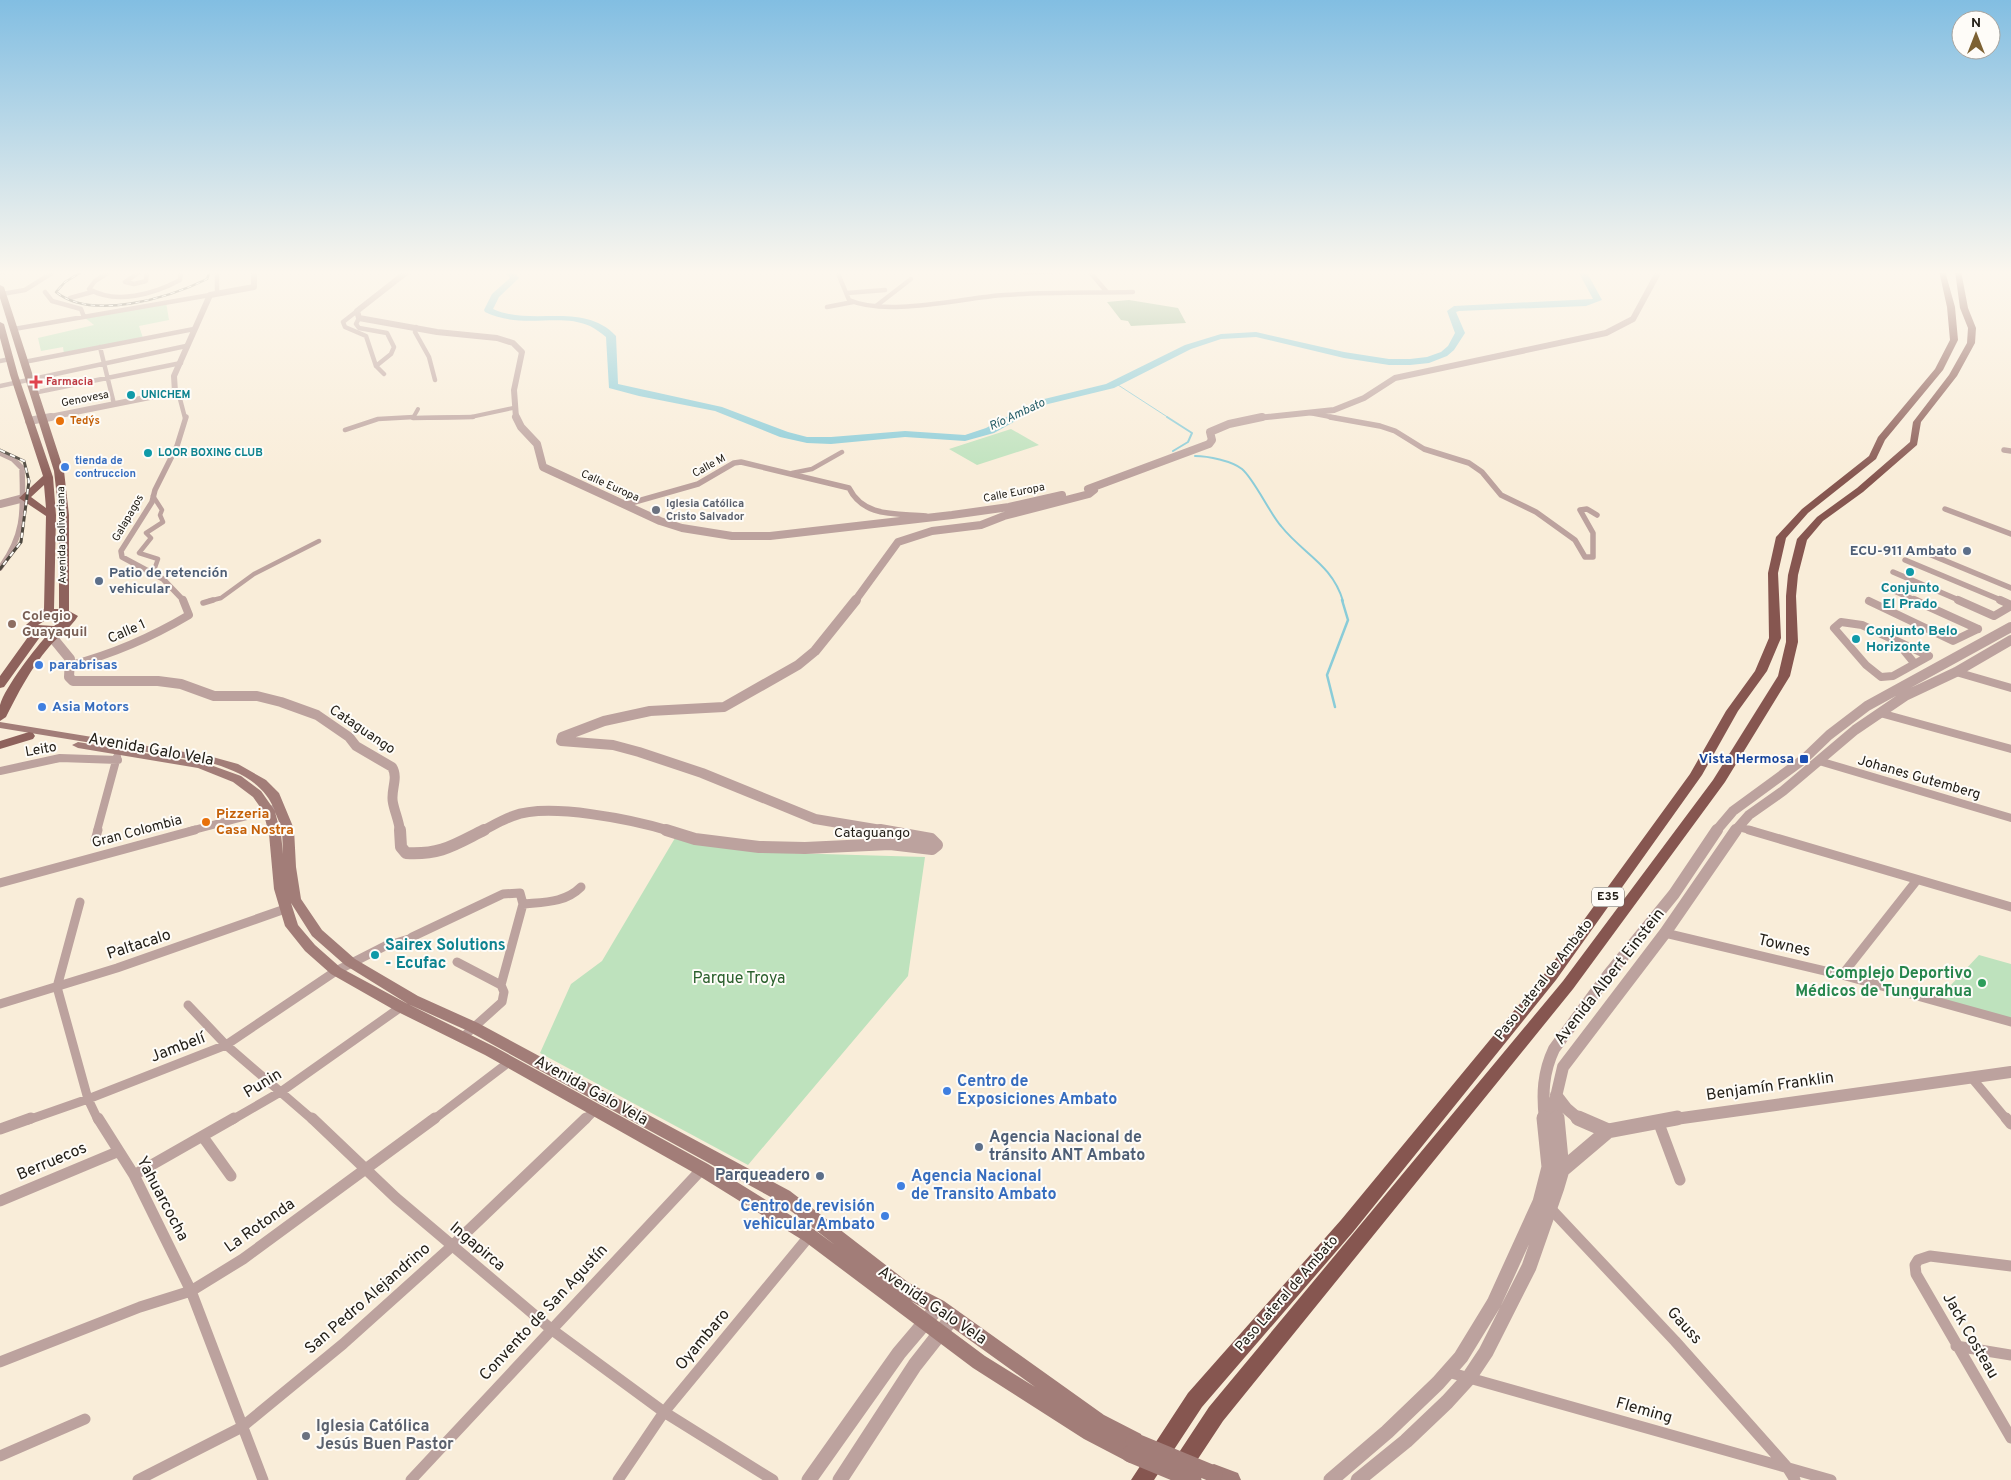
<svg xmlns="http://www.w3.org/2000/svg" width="2011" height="1480" viewBox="0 0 2011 1480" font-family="Overpass,sans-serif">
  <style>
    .green { fill: #bee2bd }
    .forest { fill: #92b891 }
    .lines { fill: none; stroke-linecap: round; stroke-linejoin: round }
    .stream-far2 { stroke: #8accd8; stroke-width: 1 }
    .stream-far1 { stroke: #8accd8; stroke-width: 2 }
    .stream { stroke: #8accd8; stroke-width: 2.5 }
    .river { fill: #8accd8; fill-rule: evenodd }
    .pedestrian-far3 { stroke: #bca29e; stroke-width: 4 }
    .pedestrian-far2 { stroke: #bca29e; stroke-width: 4.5 }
    .pedestrian-far1 { stroke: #bca29e; stroke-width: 5.5 }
    .pedestrian { stroke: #bca29e; stroke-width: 7 }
    .minor-far4 { stroke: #bca29e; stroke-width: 4.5 }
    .minor-far3 { stroke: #bca29e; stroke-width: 5.5 }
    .minor-far2 { stroke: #bca29e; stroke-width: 8 }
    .minor-far1 { stroke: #bca29e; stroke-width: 9 }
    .minor { stroke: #bca29e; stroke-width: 11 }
    .tertiary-far4 { stroke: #bca29e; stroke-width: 6 }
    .tertiary-far3 { stroke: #bca29e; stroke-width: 8 }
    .tertiary-far2 { stroke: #bca29e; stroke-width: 10 }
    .tertiary-far1 { stroke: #bca29e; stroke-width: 12 }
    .tertiary { stroke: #bca29e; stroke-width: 15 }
    .secondary { fill: #a27d78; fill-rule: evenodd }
    .primary { fill: #8e625c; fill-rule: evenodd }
    .trunk { fill: #865650; fill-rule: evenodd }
    .rail-far1-casing { stroke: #4e483f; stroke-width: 2.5 }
    .rail-casing { stroke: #4e483f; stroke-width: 3 }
    .rail-far1 { stroke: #fefcf8; stroke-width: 1; stroke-dasharray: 4.5; stroke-linecap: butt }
    .rail { stroke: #fefcf8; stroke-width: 2; stroke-dasharray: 5.5; stroke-linecap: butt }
    .secondary-bridge { stroke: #a27d78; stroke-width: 17 }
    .health-dot { fill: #e0444e; stroke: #fefcf8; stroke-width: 2 }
    .culture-dot { fill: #0f9aa8; stroke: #fefcf8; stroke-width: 2 }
    .food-dot { fill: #e8710a; stroke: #fefcf8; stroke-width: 2 }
    .shop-dot { fill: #3f7fe0; stroke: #fefcf8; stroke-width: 2 }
    .worship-dot { fill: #6b7280; stroke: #fefcf8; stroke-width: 2 }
    .service-dot { fill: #5c6f8a; stroke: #fefcf8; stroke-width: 2 }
    .education-dot { fill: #8d6e63; stroke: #fefcf8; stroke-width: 2 }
    .transit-dot { fill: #1a4fb4; stroke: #fefcf8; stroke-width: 2 }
    .leisure-dot { fill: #2e9e5b; stroke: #fefcf8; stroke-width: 2 }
    .labels { text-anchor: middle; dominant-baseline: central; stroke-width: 4; stroke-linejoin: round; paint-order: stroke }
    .far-health-label { font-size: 11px; font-weight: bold; fill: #be3a42; stroke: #fefcf8; text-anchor: start }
    .far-culture-label { font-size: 11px; font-weight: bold; fill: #0d838f; stroke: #fefcf8; text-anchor: start }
    .far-street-label { font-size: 11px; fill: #242019; stroke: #fefcf8 }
    .far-food-label { font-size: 11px; font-weight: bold; fill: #c56008; stroke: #fefcf8; text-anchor: start }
    .far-shop-label { font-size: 11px; font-weight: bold; fill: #366cbe; stroke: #fefcf8; text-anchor: start }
    .far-worship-label { font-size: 11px; font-weight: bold; fill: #5b616d; stroke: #fefcf8; text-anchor: start }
    .far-water-label { font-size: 12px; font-style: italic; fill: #245b65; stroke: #fefcf8 }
    .shield { fill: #fefcf8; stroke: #65625c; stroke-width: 1 }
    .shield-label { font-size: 12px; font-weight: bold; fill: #242019 }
    .service-label { font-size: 14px; font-weight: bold; fill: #4e5e75; stroke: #fefcf8; text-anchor: end }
    .culture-label { font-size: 14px; font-weight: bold; fill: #0d838f; stroke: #fefcf8 }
    .education-label { font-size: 14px; font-weight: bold; fill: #785e54; stroke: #fefcf8; text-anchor: start }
    .street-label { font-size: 14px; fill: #242019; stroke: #fefcf8 }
    .shop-label { font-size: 14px; font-weight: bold; fill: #366cbe; stroke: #fefcf8; text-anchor: start }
    .transit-label { font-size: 14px; font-weight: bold; fill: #164399; stroke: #fefcf8; text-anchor: end }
    .food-label { font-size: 14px; font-weight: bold; fill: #c56008; stroke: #fefcf8; text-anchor: start }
    .near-street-label { font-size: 16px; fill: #242019; stroke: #fefcf8 }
    .near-culture-label { font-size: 16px; font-weight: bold; fill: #0d838f; stroke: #fefcf8; text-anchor: start }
    .near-leisure-label { font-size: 16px; font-weight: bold; fill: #27864d; stroke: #fefcf8; text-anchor: end }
    .near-park-label { font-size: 16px; fill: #2b602d; stroke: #fefcf8 }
    .near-shop-label { font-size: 16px; font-weight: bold; fill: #366cbe; stroke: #fefcf8; text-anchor: start }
    .near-service-label { font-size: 16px; font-weight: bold; fill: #4e5e75; stroke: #fefcf8; text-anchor: start }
    .near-worship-label { font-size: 16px; font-weight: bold; fill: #5b616d; stroke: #fefcf8; text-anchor: start }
  </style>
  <rect width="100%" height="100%" fill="#f9edd9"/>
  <path class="green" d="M166,302L169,320L139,326L143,338L64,354L63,347L41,351L38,338L94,325L84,317Z
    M1011,429L1039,445L977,465L949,449Z
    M678,833L723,842L753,852L925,857L908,976L748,1165L540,1053L571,984L602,961Z
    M1979,955L2011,964V1021L1936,1001Z"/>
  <path class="forest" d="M1129,300L1178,308L1186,323L1131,326L1128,321L1121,320L1107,302Z"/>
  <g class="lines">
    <path class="stream-far2" d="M1115,383L1169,418"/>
    <path class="stream-far1" d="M1167,417L1192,433L1188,442L1173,451
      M1195,456C1208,456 1232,461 1242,469C1254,479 1269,512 1281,526C1303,554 1332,564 1343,601"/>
    <path class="stream" d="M1335,707L1327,675L1348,620L1342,600"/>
    <path class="river" d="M504,271H513L519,278L499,297L493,309C532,327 583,301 616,336L618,384L722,407L788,432L807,437H831L905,431L965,435L986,428L1036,401L1106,384L1185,345L1221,334L1256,332L1344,352L1389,359H1410L1427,357L1441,352L1448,346L1455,333L1447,311L1454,306L1593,299L1578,271H1586L1602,300L1586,306L1459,311L1456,312L1465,333L1454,350L1447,356L1429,363L1410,365H1389L1344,358L1256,337L1221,339L1191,349L1114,388L1044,405L994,433L965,441L905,437L831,444L807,443L780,437L715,411L639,396L609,388L606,337C601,333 596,329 590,326C560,312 522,330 485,312L484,310L492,294L510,278Z"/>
    <path class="pedestrian-far3" d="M413,418L418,409
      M418,418L471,417L513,408"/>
    <path class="pedestrian-far2" d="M413,418L473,417
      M345,430L378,419L414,417
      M792,473L812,469L842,452
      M153,496L162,510L160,515L163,522L146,533L151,538L139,553L158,559L153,573
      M209,601L221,598L254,574L319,541"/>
    <path class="pedestrian-far1" d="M203,603L213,600"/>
    <path class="pedestrian" d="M389,944L412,937"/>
    <path class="minor-far4" d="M111,271L95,281L89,289C116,305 154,294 180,280L181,271
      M141,271L125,282L134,284L146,281L147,271
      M217,271V293
      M837,271L849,300C887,317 961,298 1004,295C1046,292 1090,293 1133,292
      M1089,271L1106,291
      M0,272L6,271
      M1023,272L1104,271
      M1422,272L1426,271
      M45,292L52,301L81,309L84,317
      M847,293L885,290
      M2,294L25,290L55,271
      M70,298L92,292
      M876,306L911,279
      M827,307L853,302
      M357,311L343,322L345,327L366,336L376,366L384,374
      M359,318L356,324L359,328L387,333L394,347L391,354L376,366
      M416,327L415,332L429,357L435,380
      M14,329L210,295
      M100,347L114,404
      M0,361L10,359
      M24,362L194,329
      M0,386L186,346
      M175,392L180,399L185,418
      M33,393L181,363
      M1310,413L1336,418"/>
    <path class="minor-far3" d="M1330,417L1380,426L1395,431L1424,449L1469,463L1482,472L1501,495L1536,512L1575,540L1585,557H1593V533L1580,510L1587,509L1597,515
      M2004,450L2011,451
      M0,453L13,459L22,468C23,508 26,534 0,568
      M624,505L698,484L734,463L741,462L849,488C864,518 896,513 926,516
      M1945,509L2011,534
      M1924,552L2011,588
      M1905,560L2003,601
      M1893,572L1961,601
      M1883,586L1917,601
      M184,601L163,579L122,557L121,551L152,502L155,490L177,446L186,417"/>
    <path class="minor-far2" d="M1914,600L1978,629
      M1958,600L1994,616L2011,606
      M2000,600L2011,605
      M1869,601L1953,641L1978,629
      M1841,622L1862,625L1929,656L1893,676L1881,677L1866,665L1834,628Z
      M1897,642L1915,664
      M71,665C113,654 152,637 189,615L183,600
      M1956,672L2011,688
      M1880,713L2011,749
      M1819,761L2011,818
      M0,771L60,758L118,760
      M1738,827L1753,831
      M97,831L117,757
      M190,831L273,809"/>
    <path class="minor-far1" d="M1749,830L2011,907
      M95,840L98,830
      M0,883L195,830
      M80,902L57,987L88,1099L98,1120
      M1665,933L1842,975L2011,1022
      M412,937L503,894L520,893L523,904C544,902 565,903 581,887
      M457,962L501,985
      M1842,975L1917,880
      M0,1004L117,968L285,909
      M188,1005L226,1045L313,1120
      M463,1037L502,1002L504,992L501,985L523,904
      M1971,1077L2007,1120
      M28,1120L88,1099L226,1045L336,971L389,944
      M232,1120L282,1091L401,1007
      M433,1120L509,1062
      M585,1120L595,1110"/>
    <path class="minor" d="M98,1118L134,1175L191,1291L263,1480
      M312,1118L396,1198L551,1329L664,1412L773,1480
      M2006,1118L2011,1124
      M1658,1121L1680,1180
      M0,1129L31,1118
      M203,1137L231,1176
      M134,1175L234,1118
      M0,1201L117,1152
      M1549,1207L1675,1341L1787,1467L1795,1480
      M2011,1266L1930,1256L1918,1260L1915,1265L1916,1274L2011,1438
      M1956,1346L2011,1355
      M0,1362L140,1307L191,1291L243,1259L435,1118
      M1448,1372L1831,1480
      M0,1456L85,1419
      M138,1480L242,1427L343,1344L451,1247L586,1118
      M411,1480L702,1169
      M618,1480L664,1412L811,1234"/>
    <path class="tertiary-far4" d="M408,271L357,311L359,318L437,332L497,338L513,343L522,352L514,390L516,418
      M45,418L175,392L174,376L210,295L254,287V271
      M1257,418L1334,410L1364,398L1395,378L1606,333L1633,319L1659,271"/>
    <path class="tertiary-far3" d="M516,417L521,427L537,444L543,467L660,521L682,528L732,536H770L952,515L1009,507L1062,495
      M29,421L51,417
      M1088,489L1209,444L1212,440L1210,432L1229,424L1262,417
      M0,504L24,498
      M855,601L898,542L932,531L981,525L1004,516L1089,494L1094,490L1092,489"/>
    <path class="tertiary-far2" d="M856,600L815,651L798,665L724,707L650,711L604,721L562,737L561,741L613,745L639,752L702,773L815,819L887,831
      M52,637L70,659L69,677L73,681H158L181,684L214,696H257L281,702L317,715L349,737L356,746L392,767C399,778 390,791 393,803C395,813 399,821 400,831
      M482,831C492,826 502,820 513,816C548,802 634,820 670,831
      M1716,831L1733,811L1804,759L1829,735L1867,706L2011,627
      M1735,831L1749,815L1783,791L1855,730L1905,696L1956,672L2011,640"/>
    <path class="tertiary-far1" d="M400,830L401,847L406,853C441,855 454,845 484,830
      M666,830L695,839L759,847L805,848L890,844L932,849L937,845L931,839L880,830
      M1556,1095L1566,1108L1580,1120
      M1545,1120C1542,1094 1543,1072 1554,1049L1608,975L1674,894L1717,830
      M1557,1120L1555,1101L1563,1067L1665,933L1736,830
      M1668,1120L2011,1072"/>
    <path class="tertiary" d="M1578,1118L1608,1131
      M1562,1170L1608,1131L1677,1118
      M809,1480L899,1353L938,1307
      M840,1480L915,1365L952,1318
      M1331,1480L1387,1432L1438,1383L1461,1357L1494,1303L1540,1202L1549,1167L1544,1118
      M1358,1480L1406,1441L1447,1402L1468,1379L1486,1352L1529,1267L1557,1187L1562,1170L1557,1118"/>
    <path class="secondary" d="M0,722L209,756L238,764L266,780L279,793L294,829L296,867L301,899L322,930L355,959L418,996L478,1023L790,1191L909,1283L944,1301L1104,1415L1141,1434L1143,1441L1141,1448L1137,1449L1139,1454L1137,1461L1130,1463L1084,1439L973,1368L804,1241L696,1174L485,1055L396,1011L331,974L305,951L285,926L274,889L269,834L263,811L253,797L233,782L198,768L78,748L72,745L78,742L205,763L241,776L261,791L275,811C264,782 236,770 208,762L0,728ZM275,812L282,829L283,854L281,834ZM291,903L312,936L345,965L408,1004L468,1031L778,1201L835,1245L816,1231L708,1164L495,1047L406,1003L341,968L315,945L298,925ZM911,1301L932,1313L1035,1387L985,1356Z
      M1214,1464L1238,1473L1241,1480H1207L1204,1474L1207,1467Z"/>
    <path class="primary" d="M0,285L4,287L64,471L69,515V611L78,616C71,628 58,636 49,647C31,668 18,693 6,717L0,721C0,716 0,709 0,705C5,687 36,647 49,633H40V637L4,687L0,688V676L28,637L29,629L26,625L44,609L46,516L19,498L43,476L10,375L0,338V322L4,324L18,375L53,477L56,515L54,609H59V515L54,471L0,298ZM44,485L46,508L31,497ZM52,616L66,617L54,626L38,625Z
      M29,732L33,733L35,736L33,739L0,749V741Z"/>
    <path class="trunk" d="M1939,271H1945L1955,307L1958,340L1943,370L1885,440L1876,459L1808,513L1786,538L1778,573L1781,638L1767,671L1738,711L1702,775L1556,980L1353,1232L1202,1407L1154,1480H1131L1188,1393L1341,1220L1546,972L1690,774L1726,711L1755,671L1769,638L1768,573L1776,537L1802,509L1869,456L1878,437L1935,369L1950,340L1947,307Z
      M1955,271H1961L1968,308L1976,328L1975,343L1957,376L1921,422L1917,445L1863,492L1823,521L1807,540L1798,575L1796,596L1798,642L1790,676L1725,782L1573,989L1223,1421L1188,1474L1181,1478L1174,1474L1170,1467L1174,1460L1209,1407L1563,981L1713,780L1778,676L1786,642V596L1788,575L1797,539L1817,517L1857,488L1910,442L1913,422L1949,375L1967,343L1968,328L1960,308Z"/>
    <defs>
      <path id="rail-far1" d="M83,271L65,282L56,292C92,321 169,298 207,279L210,271"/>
      <path id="rail" d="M0,450L24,461L29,481L21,542L0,569"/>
    </defs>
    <use href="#rail-far1" class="rail-far1-casing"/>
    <use href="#rail" class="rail-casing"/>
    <use href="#rail-far1" class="rail-far1"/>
    <use href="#rail" class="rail"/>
    <path class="secondary-bridge" d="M1134,1441L1214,1474
      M1130,1454L1193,1480"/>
  </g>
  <linearGradient id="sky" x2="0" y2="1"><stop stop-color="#82bee2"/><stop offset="0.57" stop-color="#fcf7ee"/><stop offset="1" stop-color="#fcf7ee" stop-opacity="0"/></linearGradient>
  <rect width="2011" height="478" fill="url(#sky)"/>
  <path class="health-dot" d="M33.5 374.5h5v5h5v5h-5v5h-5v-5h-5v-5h5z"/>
  <g class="culture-dot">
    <circle cx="131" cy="395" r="5"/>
    <circle cx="148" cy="453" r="5"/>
    <circle cx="1910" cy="572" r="5"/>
    <circle cx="1856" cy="639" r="5"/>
    <circle cx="375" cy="955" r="5"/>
  </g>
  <g class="food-dot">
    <circle cx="60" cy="421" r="5"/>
    <circle cx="206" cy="822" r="5"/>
  </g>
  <g class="shop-dot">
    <circle cx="65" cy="467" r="5"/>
    <circle cx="39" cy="665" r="5"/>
    <circle cx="42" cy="707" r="5"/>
    <circle cx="947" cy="1091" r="5"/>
    <circle cx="901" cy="1186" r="5"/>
    <circle cx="885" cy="1216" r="5"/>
  </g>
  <g class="worship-dot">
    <circle cx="656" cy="510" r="5"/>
    <circle cx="306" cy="1436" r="5"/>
  </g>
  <g class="service-dot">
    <circle cx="1967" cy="551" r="5"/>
    <circle cx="99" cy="581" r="5"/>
    <circle cx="979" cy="1147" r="5"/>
    <circle cx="820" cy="1176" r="5"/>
  </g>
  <circle class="education-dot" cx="12" cy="624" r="5"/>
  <rect class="transit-dot" x="1799" y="754" width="10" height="10" rx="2.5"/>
  <circle class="leisure-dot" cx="1982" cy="983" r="5"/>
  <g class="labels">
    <g class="far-health-label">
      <text x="46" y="382">Farmacia</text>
    </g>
    <g class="far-culture-label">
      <text x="141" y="395">UNICHEM</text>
      <text x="158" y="453">LOOR BOXING CLUB</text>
    </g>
    <g class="far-street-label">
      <text transform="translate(85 399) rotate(-11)">Genovesa</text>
      <text transform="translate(709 466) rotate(-29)">Calle M</text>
      <text transform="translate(610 486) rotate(24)">Calle Europa</text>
      <text transform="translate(1014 493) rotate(-11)">Calle Europa</text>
      <text transform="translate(128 518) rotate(-60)">Galapagos</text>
      <text transform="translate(62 535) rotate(-91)">Avenida Bolivariana</text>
    </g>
    <g class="far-food-label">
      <text x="70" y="421">Tedy´s</text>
    </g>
    <g class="far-shop-label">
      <text x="75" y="461">tienda de<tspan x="75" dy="13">contruccion</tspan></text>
    </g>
    <g class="far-worship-label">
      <text x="666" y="504">Iglesia Católica<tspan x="666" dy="13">Cristo Salvador</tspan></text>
    </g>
    <g class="far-water-label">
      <text transform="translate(1017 415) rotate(-25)">Río Ambato</text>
    </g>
    <rect class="shield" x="1592" y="887.5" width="32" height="19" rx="4"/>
    <g class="shield-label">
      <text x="1608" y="897">E35</text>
    </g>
    <g class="service-label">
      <text x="1957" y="551">ECU-911 Ambato</text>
      <text x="109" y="573" text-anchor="start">Patio de retención<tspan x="109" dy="16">vehicular</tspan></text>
    </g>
    <g class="culture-label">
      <text x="1910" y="588">Conjunto<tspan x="1910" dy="16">El Prado</tspan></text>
      <text x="1866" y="631" text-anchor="start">Conjunto Belo<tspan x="1866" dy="16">Horizonte</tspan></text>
    </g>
    <g class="education-label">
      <text x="22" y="616">Colegio<tspan x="22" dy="16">Guayaquil</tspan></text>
    </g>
    <g class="street-label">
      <text transform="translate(127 632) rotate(-24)">Calle 1</text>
      <text transform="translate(362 730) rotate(34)">Cataguango</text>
      <text transform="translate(41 750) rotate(-10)">Leito</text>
      <text transform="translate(1919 778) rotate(16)">Johanes Gutemberg</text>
      <text transform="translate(137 832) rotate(-15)">Gran Colombia</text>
      <text x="872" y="833">Cataguango</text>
      <text transform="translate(1544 980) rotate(-52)">Paso Lateral de Ambato</text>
      <text transform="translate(1287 1294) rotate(-49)">Paso Lateral de Ambato</text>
    </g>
    <g class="shop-label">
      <text x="49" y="665">parabrisas</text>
      <text x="52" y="707">Asia Motors</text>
    </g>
    <g class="transit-label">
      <text x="1794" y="759">Vista Hermosa</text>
    </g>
    <g class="food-label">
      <text x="216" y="814">Pizzeria<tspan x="216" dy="16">Casa Nostra</tspan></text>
    </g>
    <g class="near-street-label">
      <text transform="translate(151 750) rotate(10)">Avenida Galo Vela</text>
      <text transform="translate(139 945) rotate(-18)">Paltacalo</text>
      <text transform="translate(1784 946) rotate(13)">Townes</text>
      <text transform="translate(1610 977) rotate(-52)">Avenida Albert Einstein</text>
      <text transform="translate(178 1048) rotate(-21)">Jambelí</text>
      <text transform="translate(263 1084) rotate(-31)">Punin</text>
      <text transform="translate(1770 1087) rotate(-8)">Benjamín Franklin</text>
      <text transform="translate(591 1091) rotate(29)">Avenida Galo Vela</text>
      <text transform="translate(52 1162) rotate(-23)">Berruecos</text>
      <text transform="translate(162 1199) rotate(62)">Yahuarcocha</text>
      <text transform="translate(260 1226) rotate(-35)">La Rotonda</text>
      <text transform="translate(477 1247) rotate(40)">Ingapirca</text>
      <text transform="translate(368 1299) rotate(-41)">San Pedro Alejandrino</text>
      <text transform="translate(932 1306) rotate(34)">Avenida Galo Vela</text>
      <text transform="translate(544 1313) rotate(-47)">Convento de San Agustín</text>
      <text transform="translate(1684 1326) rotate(48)">Gauss</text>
      <text transform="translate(1970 1336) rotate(60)">Jack Costeau</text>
      <text transform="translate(703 1340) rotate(-50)">Oyambaro</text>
      <text transform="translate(1644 1411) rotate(16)">Fleming</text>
    </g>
    <g class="near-culture-label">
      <text x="385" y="946">Sairex Solutions<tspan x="385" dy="18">- Ecufac</tspan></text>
    </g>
    <g class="near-leisure-label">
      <text x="1972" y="974">Complejo Deportivo<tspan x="1972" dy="18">Médicos de Tungurahua</tspan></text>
    </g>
    <g class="near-park-label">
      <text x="739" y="979">Parque Troya</text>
    </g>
    <g class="near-shop-label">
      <text x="957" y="1082">Centro de<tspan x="957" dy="18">Exposiciones Ambato</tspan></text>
      <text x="911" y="1177">Agencia Nacional<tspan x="911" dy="18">de Transito Ambato</tspan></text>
      <text x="875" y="1207" text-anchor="end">Centro de revisión<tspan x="875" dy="18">vehicular Ambato</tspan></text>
    </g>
    <g class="near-service-label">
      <text x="989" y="1138">Agencia Nacional de<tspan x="989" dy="18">tránsito ANT Ambato</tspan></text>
      <text x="810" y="1176" text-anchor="end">Parqueadero</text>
    </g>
    <g class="near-worship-label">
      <text x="316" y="1427">Iglesia Católica<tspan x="316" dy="18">Jesús Buen Pastor</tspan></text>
    </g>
  </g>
  <g transform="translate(1976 35)"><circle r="24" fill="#fefcf8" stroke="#a7a49f"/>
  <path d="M0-4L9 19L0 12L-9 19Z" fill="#7d6234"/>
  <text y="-8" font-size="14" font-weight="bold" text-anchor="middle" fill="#242019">N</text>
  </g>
</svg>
